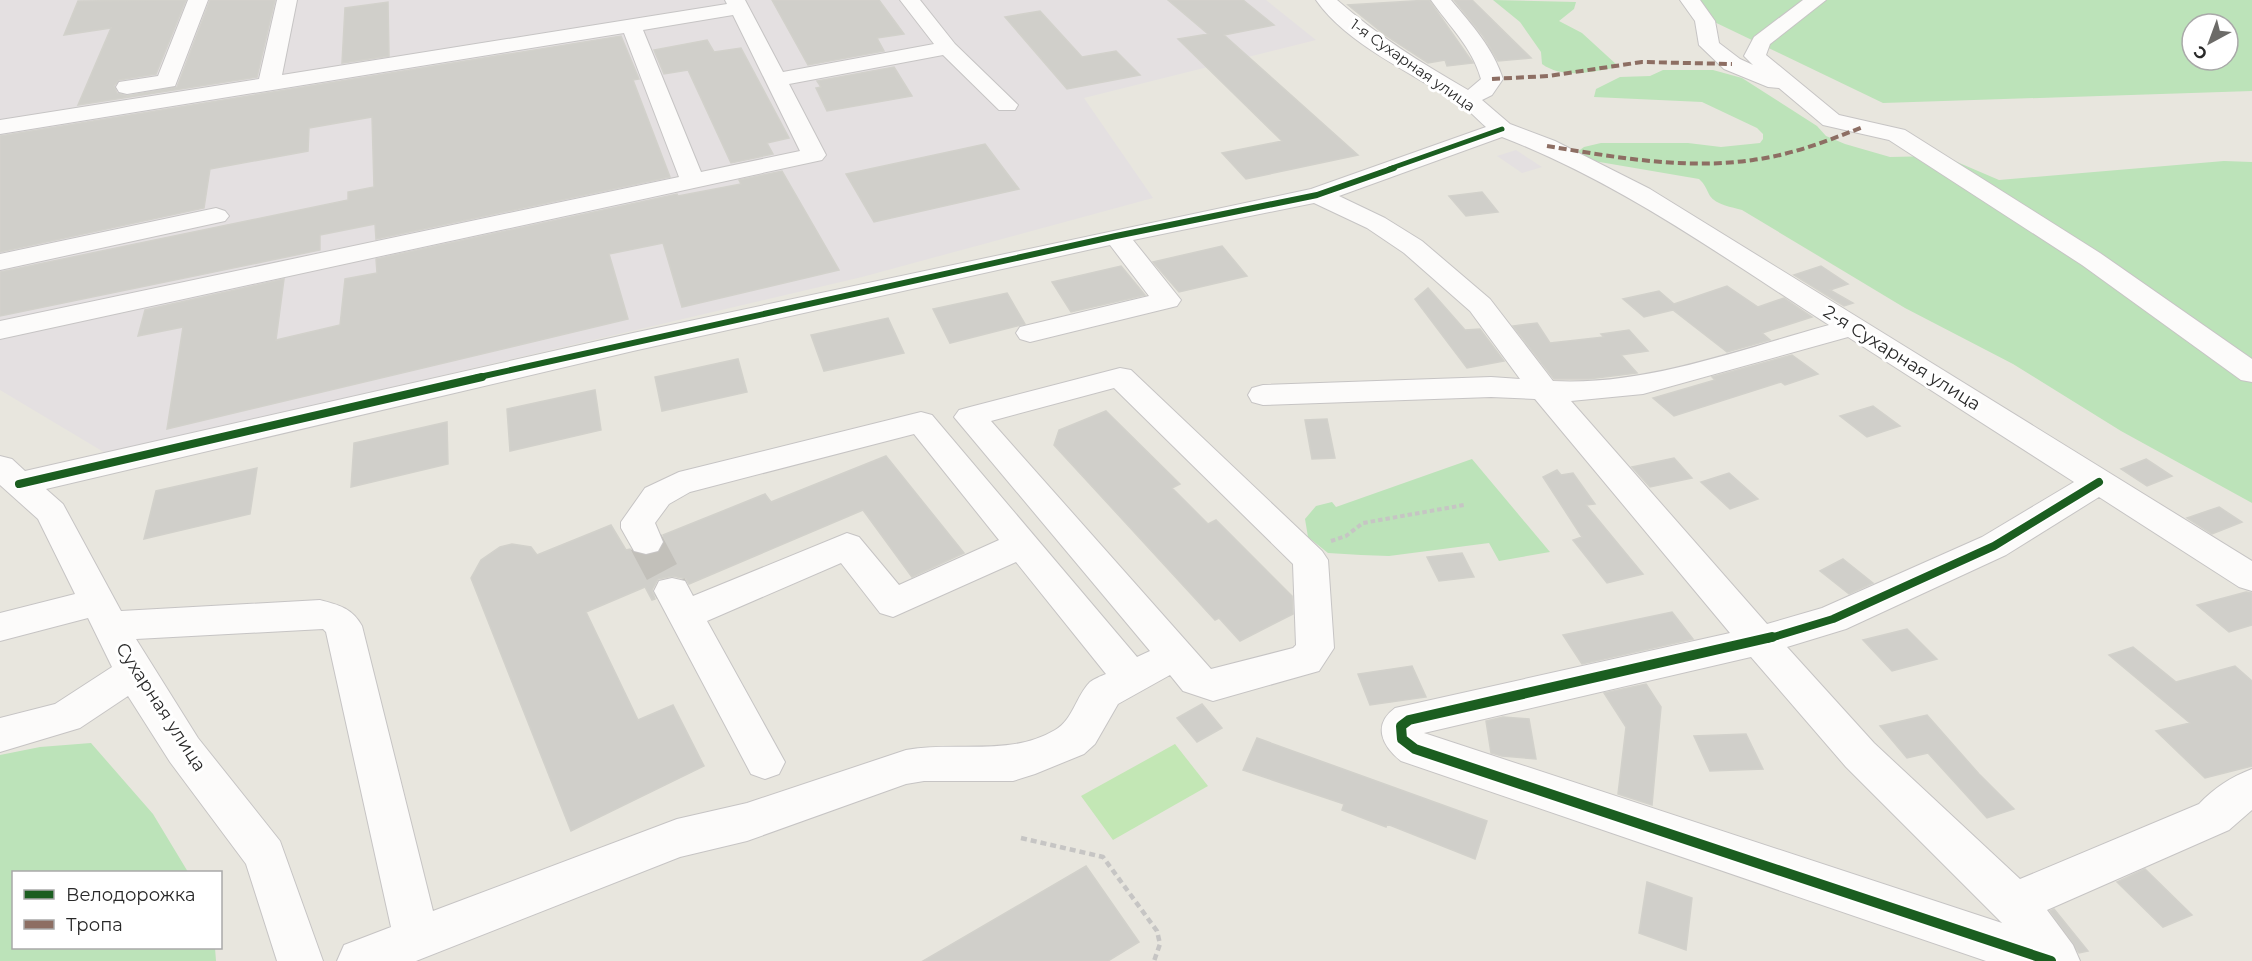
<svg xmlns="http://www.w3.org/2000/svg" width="2252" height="961" viewBox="0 0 2252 961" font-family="Montserrat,sans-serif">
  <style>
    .industrial { fill: #e4e0e1 }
    .green { fill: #bce3b9; fill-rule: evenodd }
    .pitch { fill: #c3e7b5 }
    .building { fill: #d0cfca; stroke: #d2d1cb; stroke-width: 1.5 }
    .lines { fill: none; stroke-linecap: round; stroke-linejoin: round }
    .minor-tunnel { stroke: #c2c0ba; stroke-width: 34; stroke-dasharray: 34 16; stroke-linecap: butt }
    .minor-casing { stroke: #c6c4c4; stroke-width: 2 }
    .path-far1 { stroke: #c6c5c4; stroke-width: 4; stroke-dasharray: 4.5 3; stroke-linecap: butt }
    .path { stroke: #c6c5c4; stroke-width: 4.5; stroke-dasharray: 6 4; stroke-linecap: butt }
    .minor { fill: #fcfbfa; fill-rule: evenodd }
    .quiet { stroke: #8d6e63; stroke-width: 4; stroke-dasharray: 8 4; stroke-linecap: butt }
    .cycleway-far3-casing { stroke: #fff; stroke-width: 8 }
    .cycleway-far2-casing { stroke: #fff; stroke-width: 9 }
    .cycleway-far1-casing { stroke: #fff; stroke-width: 11 }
    .cycleway-casing { stroke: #fff; stroke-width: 14 }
    .cycleway-far3 { stroke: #1b5e20; stroke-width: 5 }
    .cycleway-far2 { stroke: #1b5e20; stroke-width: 6 }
    .cycleway-far1 { stroke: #1b5e20; stroke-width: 8 }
    .cycleway { stroke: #1b5e20; stroke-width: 10 }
    .labels { text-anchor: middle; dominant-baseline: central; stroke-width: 6; stroke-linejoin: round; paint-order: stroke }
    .far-street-label { font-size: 15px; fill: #292929; stroke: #fff }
    .street-label { font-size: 18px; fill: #292929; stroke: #fff }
  </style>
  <rect width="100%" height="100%" fill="#e8e6de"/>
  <path class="industrial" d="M0,0H1266L1316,40L1084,98L1153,198L862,277L107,454L0,390Z
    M1516,150L1542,167L1522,173L1497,156Z"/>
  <path class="green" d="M1493,0L1576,2L1574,9L1559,21L1582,33L1617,65L1614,68C1590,72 1563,79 1542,64L1541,52L1520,22Z
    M1686,0H2252V91L1883,103L1706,18ZM2192,24H2228V60H2192Z
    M1663,70H1713L1742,78L1817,126L1826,136L1845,144L1890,157L1934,156L1957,162L1999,180L2224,161L2252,162V503L2121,431L2013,364L1905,308L1742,210C1732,207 1716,205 1710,196C1706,189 1705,184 1699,179L1582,159L1573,155L1584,147L1601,143H1688L1721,147L1760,143L1763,139V134L1757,128L1702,102L1594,97L1596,89L1620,77L1650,76Z
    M1472,459L1550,552L1499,561L1489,543L1389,556L1361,555L1328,553L1308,537L1305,519L1316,506L1332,502L1336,507Z
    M91,743L153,814L188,872H14V948H215L216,961H0V755L40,747Z"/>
  <path class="pitch" d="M1175,744L1208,786L1113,840L1081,796Z"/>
  <path class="building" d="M186,0L156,74L119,80L114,86L117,93L127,96L177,87L210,0H275L257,77L78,105L111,28L64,35L78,1Z
    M772,0H879L904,34L877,38L884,51L808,65Z
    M1168,0H1243L1274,25L1224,35L1358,155L1246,179L1222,153L1282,141L1178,39L1208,34Z
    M1429,0L1473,63L1447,66L1445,60L1428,63L1385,35L1348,5Z
    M1454,0H1472L1531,58L1498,61L1483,36Z
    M388,2L389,56L342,63L345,8Z
    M1040,11L1082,57L1116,51L1140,75L1067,89L1005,17Z
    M621,36L639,79L633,80L670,177L376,239L375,224L320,235V250L0,316V272L348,200V192L374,187L372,117L309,128L308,151L210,169L204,208L0,252V136Z
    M707,40L714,52L741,48L789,138L767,143L773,154L731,163L688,70L664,74L654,50Z
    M894,67L912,96L827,111L816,88L821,87L817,81Z
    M985,144L1019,189L874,222L846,174Z
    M782,171L839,270L682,307L663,243L609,254L628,319L167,429L183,327L138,336L145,310L284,279L276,340L340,325L345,279L377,273L376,259L677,194L678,196L741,184L739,180Z
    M1482,192L1498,212L1466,216L1449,196Z
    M1222,246L1247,276L1179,292L1153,262Z
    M1121,266L1145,295L1071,312L1052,282Z
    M1821,266L1848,284L1830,290L1853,303L1844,306L1794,275Z
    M1727,286L1758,307L1784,298L1812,317L1762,333L1770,340L1727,352L1673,310L1644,317L1623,299L1659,291L1674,304Z
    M1428,288L1465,330L1480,329L1504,361L1467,368L1415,299Z
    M1007,293L1025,324L950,343L933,309Z
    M888,318L904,353L824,371L811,335Z
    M1537,323L1550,343L1604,337L1601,334L1629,330L1648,351L1621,355L1637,373L1588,379H1554L1513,326Z
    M1792,355L1818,374L1785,385L1781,382L1674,416L1653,398L1715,380L1712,377Z
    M738,359L747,392L662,411L655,377Z
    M595,390L601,430L510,451L507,409Z
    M1873,406L1900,426L1867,437L1840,416Z
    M1106,411L1180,484L1172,488L1208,524L1216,520L1292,596L1293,614L1240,641L1219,618L1215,620L1054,445L1059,430Z
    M1327,419L1335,458L1312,459L1305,420Z
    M447,422L448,464L351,487L354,443Z
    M886,456L964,553L912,577L863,510L689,584L686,579L673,576L658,579L652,590L655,599L652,600L645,587L586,612L638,720L673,705L704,766L571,831L471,578L481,560L500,547L512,544L531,547L537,555L611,525L626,550L630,549L633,553L645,556L659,553L665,543L663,535L765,494L771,502Z
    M1674,458L1692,478L1650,487L1632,467Z
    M2146,459L2172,476L2147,486L2121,469Z
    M257,468L250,514L144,539L156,491Z
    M1557,470L1561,475L1573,473L1595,504L1586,505L1643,574L1607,583L1573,540L1582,537L1543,477Z
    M1729,473L1758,499L1730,509L1701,482Z
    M2219,507L2242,522L2212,534L2187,518Z
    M1462,553L1474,577L1439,581L1427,557Z
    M1843,559L1873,583L1849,594L1820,571Z
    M2246,592L2252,593V625L2229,632L2197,605Z
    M1672,612L1693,639L1582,664L1563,635Z
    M1907,629L1937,659L1892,671L1863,640Z
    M2133,647L2176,682L2235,666L2252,681V766L2205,778L2156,731L2190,723L2109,655Z
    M1412,666L1426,697L1370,705L1358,674Z
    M1646,684L1661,707L1652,805L1618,794L1626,727L1604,693Z
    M1202,704L1222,728L1197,742L1177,718Z
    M1927,715L1979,774L2014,809L1987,818L1928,753L1907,758L1880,726Z
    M1503,717L1529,719L1536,759L1502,756L1491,753L1486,721Z
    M1746,734L1763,769L1710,771L1694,736Z
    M1257,738L1487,821L1475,859L1387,824L1386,827L1342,810L1344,804L1243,770Z
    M1086,866L1139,942L1108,961H923Z
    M2145,869L2192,915L2163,927L2117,882Z
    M1647,882L1692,898L1686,950L1639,933Z
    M2054,909L2088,951L2079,953L2050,911Z"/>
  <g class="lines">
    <path class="minor-tunnel" d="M646,542L672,591"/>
    <defs>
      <path id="minor" d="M188,0H208L175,86L127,94L119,92L116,87L119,82L158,76Z
        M277,0H297L282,75L727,4L725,0H745L783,72L934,44L900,0H920L955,44L1018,105L1015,110H999L943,55L789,84L826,155L822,160L0,339V321L679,177L624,33L0,134V120L259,79ZM733,15L800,151L701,172L643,30Z
        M1316,0H1337C1378,36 1421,63 1468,90L1481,79C1472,47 1449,26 1431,0H1451C1472,25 1493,48 1503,79L1492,95L1482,100L1510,124L1555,141L1650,189L2252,561V591L2239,587L2099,497L2006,555L1846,629L1787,647L1874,743L2020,879L2199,804C2214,788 2231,777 2252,769V810L2229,830L2047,910L2073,945L2080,961H1986L1401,761C1382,746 1372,725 1395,708L1730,633L1535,399L1491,397L1263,405L1252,402L1248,395L1252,388L1263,385L1491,377L1520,379L1470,311L1404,253L1367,228L1314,203L1133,240L1181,300L1177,306L1030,342L1020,339L1016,333L1020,327L1149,296L1110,245L633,351L46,489L63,504L121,611L320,600C339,605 352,608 362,626L433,911L677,819L747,803L906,750C956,741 1009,757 1055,730C1073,720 1076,696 1090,682C1094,679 1101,676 1106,674L1016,562L893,617L880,613L841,563L707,621L785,762L779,774L765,779L751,774L654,591L659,581L672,578L685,581L693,596L847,533L859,537L899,585L999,540L914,434L690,492L669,504L655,523L663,542L658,551L646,554L634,551L621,528V522L645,488L679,472L921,412L932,415L1137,657L1150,651L954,417L959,410L970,407L1120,368L1131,370L1322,551L1328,560L1334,648L1319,671L1213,701L1183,691L1170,675L1118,704L1095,744L1084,754L1035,774L1013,781H924L906,784L747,841L680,857L416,961H337L344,945L391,927L326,632L323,629L136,639L198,738L280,841L323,961H277L246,864L170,762L128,696L80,728L0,752V718L55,704L112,667L88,618L0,641V613L75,594L38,519L0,485V456L12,459L25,471L633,333L1311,189L1486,127C1477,119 1468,109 1458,103C1414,74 1346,44 1316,0ZM1502,137C1619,182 1723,257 1829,325C1741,349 1645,386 1553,381L1490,299L1422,241L1385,218L1339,196ZM1848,337L2074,482L1982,537L1822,608L1767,624L1571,401L1643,394ZM1114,388L1293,564L1296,645L1293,648L1211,669L991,421ZM1751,657L1846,767L2002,923L1424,733Z
        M1680,0H1700L1715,21L1719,43L1740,59L1753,65L1744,56L1754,37L1803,0H1826L1770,44L1766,55L1839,115L1905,130L2100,253L2252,359V382L2241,380L2082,265L1889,140L1823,125L1779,88L1768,87L1724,69L1699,45L1695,21Z
        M216,208L225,211L229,216L225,221L0,270V254Z"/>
    </defs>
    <use href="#minor" class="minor-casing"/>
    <path class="path-far1" d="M1331,541L1346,536L1363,523L1464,505"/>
    <path class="path" d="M1021,838L1103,857L1157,931L1160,944L1154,961"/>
    <use href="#minor" class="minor"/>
    <path class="quiet" d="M1492,79L1548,76L1642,62L1732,64
      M1547,146C1614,157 1685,170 1753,160C1791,155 1827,141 1863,127"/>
    <defs>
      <path id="cycleway-far3" d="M1389,169L1502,129"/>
      <path id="cycleway-far2" d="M475,378L1116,236L1317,195L1394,168"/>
      <path id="cycleway-far1" d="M19,484L482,377
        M1767,639L1833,619L1994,546L2099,482"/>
      <path id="cycleway" d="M1772,637L1409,720L1401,726L1402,739L1415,749L2051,961"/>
    </defs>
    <use href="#cycleway-far3" class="cycleway-far3-casing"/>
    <use href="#cycleway-far2" class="cycleway-far2-casing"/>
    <use href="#cycleway-far1" class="cycleway-far1-casing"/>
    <use href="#cycleway" class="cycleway-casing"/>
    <use href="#cycleway-far3" class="cycleway-far3"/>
    <use href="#cycleway-far2" class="cycleway-far2"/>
    <use href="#cycleway-far1" class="cycleway-far1"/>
    <use href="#cycleway" class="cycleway"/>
  </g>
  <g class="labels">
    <g class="far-street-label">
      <text transform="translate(1413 65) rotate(35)">1-я Сухарная улица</text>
    </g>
    <g class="street-label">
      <text transform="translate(1902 358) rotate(32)">2-я Сухарная улица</text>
      <text transform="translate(161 707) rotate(57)">Сухарная улица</text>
    </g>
  </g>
  <rect x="12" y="871" width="210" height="78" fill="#ffffff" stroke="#a9a9a9" stroke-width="1.5"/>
  <rect x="24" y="890" width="30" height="9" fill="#1b5e20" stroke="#a9a9a9" stroke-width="1.5"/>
  <text x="66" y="901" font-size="18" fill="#292929">Велодорожка</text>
  <rect x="24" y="920" width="30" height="9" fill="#8d6e63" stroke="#a9a9a9" stroke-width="1.5"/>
  <text x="66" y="931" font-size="18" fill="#292929">Тропа</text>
  <g transform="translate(2210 42) rotate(221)"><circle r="28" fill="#ffffff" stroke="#a9a9a9" stroke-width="1.5"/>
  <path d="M0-4.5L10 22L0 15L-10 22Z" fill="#6c6b68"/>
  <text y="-9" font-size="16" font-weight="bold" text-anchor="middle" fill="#292929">С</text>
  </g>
</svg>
